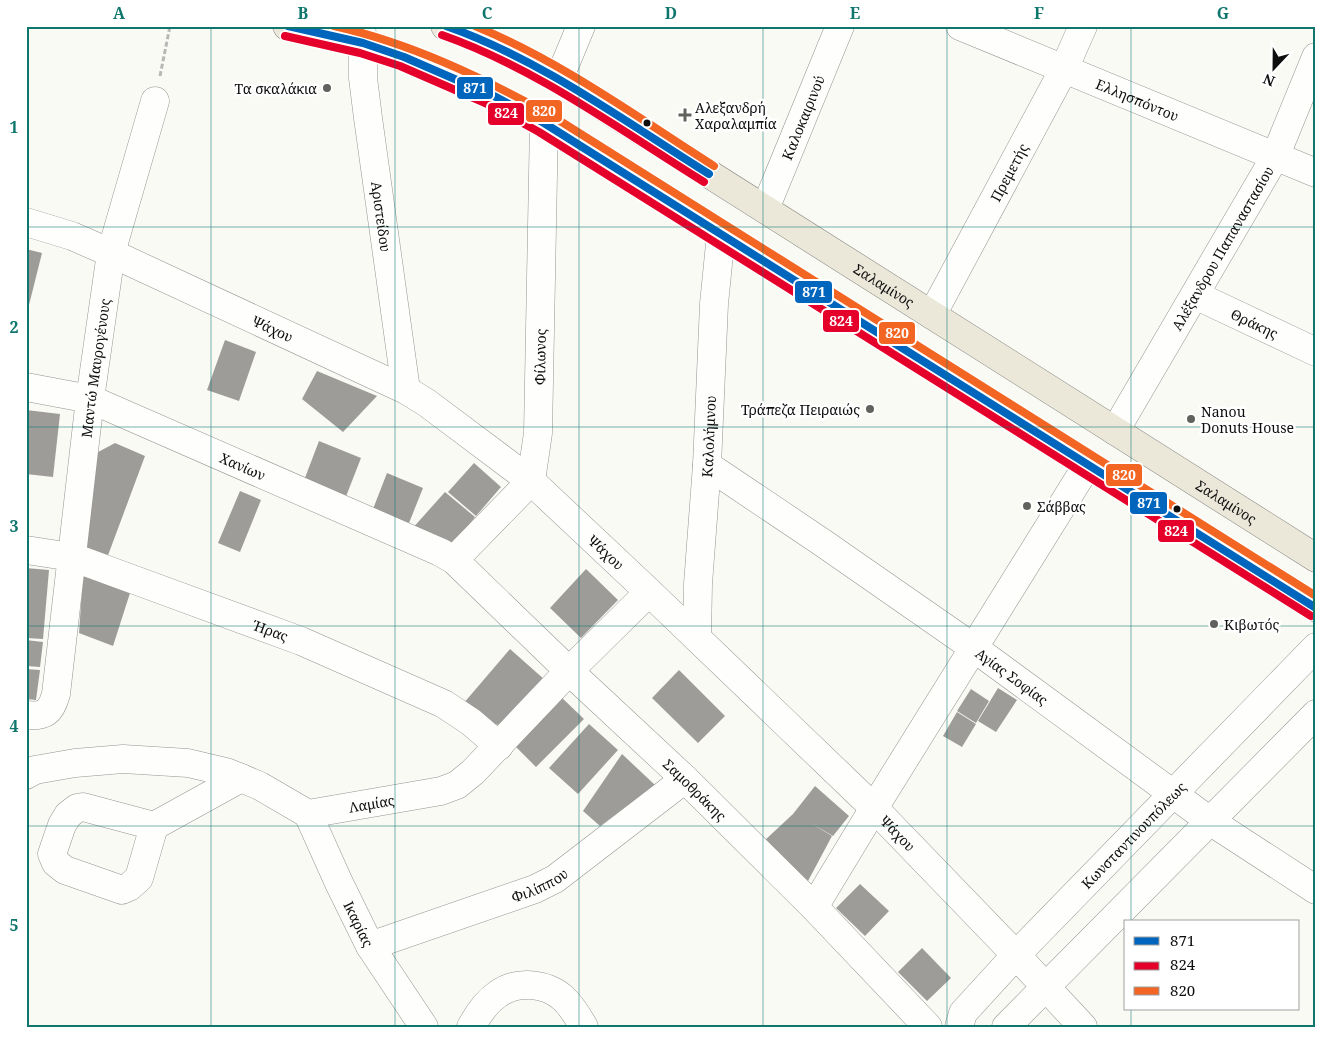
<svg xmlns="http://www.w3.org/2000/svg" width="1342" height="1053" viewBox="0 0 1342 1053" font-family="'Noto Serif',serif">
  <style>
    .building { fill: #9e9c99 }
    .lines { fill: none; stroke-linecap: round; stroke-linejoin: round }
    .minor-casing { stroke: #949492; stroke-width: 29 }
    .major-casing { stroke: #82827f; stroke-width: 29 }
    .path { stroke: #b8b8b7; stroke-width: 3; stroke-dasharray: 5 2.5; stroke-linecap: butt }
    .minor { stroke: #fefefd; stroke-width: 28 }
    .major { stroke: #ebe8da; stroke-width: 28 }
    .bus-1-casing { stroke: #fff; stroke-width: 11 }
    .bus-2-casing { stroke: #fff; stroke-width: 11 }
    .bus-3-casing { stroke: #fff; stroke-width: 11 }
    .bus-1 { stroke: #0065bd; stroke-width: 8 }
    .bus-2 { stroke: #e4002b; stroke-width: 8 }
    .bus-3 { stroke: #f26522; stroke-width: 8 }
    .grid { fill: none; stroke: #0f766e; stroke-width: 1; stroke-opacity: 0.55 }
    .poi-dot { fill: #61615e; stroke: #fff; stroke-width: 2 }
    .bus-dot { fill: #0e0e0e; stroke: #fff; stroke-width: 2 }
    .labels { text-anchor: middle; dominant-baseline: central; stroke-width: 5; stroke-linejoin: round; paint-order: stroke }
    .poi-label { font-size: 14px; fill: #0e0e0e; stroke: #fff; text-anchor: start }
    .street-label { font-size: 14px; fill: #0e0e0e; stroke: #fff }
    .line-badge { stroke: #fff; stroke-width: 2 }
    .badge-label { font-size: 14px; text-anchor: middle; font-weight: bold; fill: #fff }
    .neatline { fill: none; stroke: #0f766e; stroke-width: 2 }
    .grid-label { font-size: 16px; text-anchor: middle; font-weight: bold; fill: #0f766e }
  </style>
  <rect width="100%" height="100%" fill="#fafaf4"/>
  <path class="building" d="M26,249L42,253L27,313H26Z
    M225,340L256,352L239,401L207,390Z
    M317,371L377,396L343,432L302,399Z
    M26,410L60,414L53,477L26,474Z
    M319,441L361,458L345,499L303,483Z
    M115,443L145,456L107,558L77,546L87,458Z
    M474,463L501,487L476,516L448,492Z
    M387,473L423,488L409,523L373,509Z
    M240,491L261,500L240,552L218,543Z
    M445,492L475,517L451,548L411,530Z
    M26,568L49,570L43,639L26,638Z
    M586,569L618,600L581,638L550,608Z
    M83,574L131,590L113,646L79,633Z
    M26,640L43,642L40,667L26,666Z
    M510,649L545,680L504,727L457,711Z
    M26,669L40,670L36,700L26,699Z
    M679,670L725,716L698,743L652,698Z
    M998,688L1017,700L996,732L978,721Z
    M971,689L989,701L976,723L957,711Z
    M558,694L584,719L536,767L511,742Z
    M957,712L976,724L962,747L943,736Z
    M589,724L618,750L578,794L549,768Z
    M622,754L655,785L600,826L583,811Z
    M815,786L849,816L833,836L809,822L832,836L808,881L764,841L793,814Z
    M860,884L889,911L865,936L836,908Z
    M922,948L951,978L927,1001L898,972Z"/>
  <g class="lines">
    <defs>
      <g id="minor">
        <path id="s1" d="M361,26L363,43V78L368,118L406,390"/>
        <path id="s2" d="M960,26L1316,173"/>
        <path d="M559,79L581,26"/>
        <path id="s3" d="M765,209L840,26"/>
        <path id="s4" d="M26,222L72,236L111,253L406,390L427,403L531,481L649,592L874,808L1016,955L1083,1027"/>
        <path id="s5" d="M1195,295L1316,352"/>
        <path id="s6" d="M932,315L1064,69L1083,26"/>
        <path id="s7" d="M26,387L90,399L440,552L454,560L569,671L685,779L814,907L928,1027"/>
        <path id="s8" d="M1115,431L1275,157L1316,57"/>
        <path id="s9" d="M707,465L823,543L974,648L1210,821L1316,890"/>
        <path id="s10" d="M26,550L72,557L301,641L444,704L471,722L499,746"/>
        <path id="s11" d="M454,560L531,481L538,433L544,123"/>
        <path id="s12" d="M697,638L698,584L707,465L714,304L721,234"/>
        <path id="s13" d="M26,715C45,717 51,712 56,694L90,399L111,253L155,101"/>
        <path id="s14" d="M26,775L35,770L75,763L123,759L188,763L226,772L241,778L260,786L308,814L441,791L457,785L473,772L569,671L649,592"/>
        <path id="s15" d="M308,814L339,883L370,946L424,1027"/>
        <path d="M154,826L139,878L129,887L122,890L65,870L56,863L52,854L62,825L68,815L77,808L83,807L154,826L241,778"/>
        <path d="M814,907L874,808L1088,464"/>
        <path id="s16" d="M370,946L535,889L555,879L685,779"/>
        <path d="M471,1027C478,1014 486,1002 498,994C517,980 546,983 563,998C572,1006 578,1017 584,1027"/>
        <path id="s17" d="M959,1027L963,1013L1016,955L1316,647"/>
        <path d="M1006,1027L1316,714"/>
      </g>
      <g id="major">
        <path d="M287,26L363,43L404,57L496,97L544,123L1316,608"/>
        <path id="s18" d="M445,26C485,38 522,59 559,79L1316,558"/>
      </g>
    </defs>
    <use href="#minor" class="minor-casing"/>
    <use href="#major" class="major-casing"/>
    <path class="path" d="M160,76L170,26"/>
    <use href="#minor" class="minor"/>
    <use href="#major" class="major"/>
    <defs>
      <path id="bus-1" d="M288,26L363,43L404,57L496,97L544,123L1316,608
        M446,26C540,59 624,121 709,174"/>
      <path id="bus-2" d="M442,35C536,68 620,130 704,182
        M285,36L360,53L400,66L492,106L539,132L1311,616"/>
      <path id="bus-3" d="M334,26C410,43 481,77 549,114L1316,596
        M475,26C560,61 637,117 714,166"/>
    </defs>
    <use href="#bus-1" class="bus-1-casing"/>
    <use href="#bus-2" class="bus-2-casing"/>
    <use href="#bus-3" class="bus-3-casing"/>
    <use href="#bus-1" class="bus-1"/>
    <use href="#bus-2" class="bus-2"/>
    <use href="#bus-3" class="bus-3"/>
  </g>
  <path class="grid" d="M211,26V1027M395,26V1027M579,26V1027M763,26V1027M947,26V1027M1131,26V922M26,227H1316M26,427H1316M26,626H1316M26,826H1316M1131,1009V1027"/>
  <g class="poi-dot">
    <circle cx="327" cy="88" r="5"/>
    <path d="M682.5 107.5h5v5h5v5h-5v5h-5v-5h-5v-5h5z"/>
    <circle cx="870" cy="409" r="5"/>
    <circle cx="1191" cy="419" r="5"/>
    <circle cx="1027" cy="506" r="5"/>
    <circle cx="1214" cy="624" r="5"/>
  </g>
  <g class="bus-dot">
    <circle cx="647" cy="123" r="4.5"/>
    <circle cx="1177" cy="509" r="4.5"/>
  </g>
  <g class="labels">
    <g class="poi-label">
      <text x="317" y="88" text-anchor="end">Τα σκαλάκια</text>
      <text x="695" y="107">Αλεξανδρή<tspan x="695" dy="16">Χαραλαμπία</tspan></text>
      <text x="860" y="409" text-anchor="end">Τράπεζα Πειραιώς</text>
      <text x="1201" y="411">Nanou<tspan x="1201" dy="16">Donuts House</tspan></text>
      <text x="1037" y="506">Σάββας</text>
      <text x="1224" y="624">Κιβωτός</text>
    </g>
    <g class="street-label">
      <text stroke="none"><textPath href="#s2" startOffset="192">Ελλησπόντου</textPath></text>
      <text stroke="none"><textPath href="#s3" startOffset="99">Καλοκαιρινού</textPath></text>
      <text stroke="none"><textPath href="#s6" startOffset="162">Πρεμετής</textPath></text>
      <text stroke="none"><textPath href="#s1" startOffset="192">Αριστείδου</textPath></text>
      <text stroke="none"><textPath href="#s8" startOffset="212">Αλέξανδρου Παπαναστασίου</textPath></text>
      <text stroke="none"><textPath href="#s18" startOffset="511">Σαλαμίνος</textPath></text>
      <text stroke="none"><textPath href="#s5" startOffset="66">Θράκης</textPath></text>
      <text stroke="none"><textPath href="#s4" startOffset="269">Ψάχου</textPath></text>
      <text stroke="none"><textPath href="#s11" startOffset="235">Φίλωνος</textPath></text>
      <text stroke="none"><textPath href="#s13" startOffset="370">Μαντώ Μαυρογένους</textPath></text>
      <text stroke="none"><textPath href="#s12" startOffset="202">Καλολήμνου</textPath></text>
      <text stroke="none"><textPath href="#s7" startOffset="232">Χανίων</textPath></text>
      <text stroke="none"><textPath href="#s18" startOffset="916">Σαλαμίνος</textPath></text>
      <text stroke="none"><textPath href="#s4" startOffset="674">Ψάχου</textPath></text>
      <text stroke="none"><textPath href="#s10" startOffset="258">Ήρας</textPath></text>
      <text stroke="none"><textPath href="#s9" startOffset="371">Αγίας Σοφίας</textPath></text>
      <text stroke="none"><textPath href="#s7" startOffset="796">Σαμοθράκης</textPath></text>
      <text stroke="none"><textPath href="#s14" startOffset="360">Λαμίας</textPath></text>
      <text stroke="none"><textPath href="#s4" startOffset="1079">Ψάχου</textPath></text>
      <text stroke="none"><textPath href="#s17" startOffset="261">Κωνσταντινουπόλεως</textPath></text>
      <text stroke="none"><textPath href="#s16" startOffset="180">Φιλίππου</textPath></text>
      <text stroke="none"><textPath href="#s15" startOffset="121">Ικαρίας</textPath></text>
    </g>
  </g>
  <g class="line-badge">
    <rect x="456" y="76" width="38" height="24" rx="5" fill="#0065bd"/>
    <rect x="525" y="99" width="38" height="24" rx="5" fill="#f26522"/>
    <rect x="487" y="102" width="38" height="24" rx="5" fill="#e4002b"/>
    <rect x="794" y="280" width="39" height="24" rx="5" fill="#0065bd"/>
    <rect x="822" y="309" width="38" height="24" rx="5" fill="#e4002b"/>
    <rect x="878" y="321" width="38" height="24" rx="5" fill="#f26522"/>
    <rect x="1105" y="463" width="38" height="24" rx="5" fill="#f26522"/>
    <rect x="1129" y="491" width="39" height="24" rx="5" fill="#0065bd"/>
    <rect x="1157" y="519" width="38" height="24" rx="5" fill="#e4002b"/>
  </g>
  <g class="badge-label">
    <text x="475" y="93">871</text>
    <text x="544" y="116">820</text>
    <text x="506" y="118">824</text>
    <text x="814" y="297">871</text>
    <text x="841" y="326">824</text>
    <text x="897" y="338">820</text>
    <text x="1124" y="480">820</text>
    <text x="1149" y="508">871</text>
    <text x="1176" y="536">824</text>
  </g>
  <rect width="1342" height="1053" fill="none" stroke="#ffffff" stroke-width="55"/>
  <rect x="1124" y="920" width="175" height="90" fill="#ffffff" stroke="#9f9f9f"/>
  <rect x="1134" y="937" width="25" height="8" fill="#0065bd" stroke="#9f9f9f"/>
  <text x="1170" y="946" font-size="15" fill="#0e0e0e">871</text>
  <rect x="1134" y="962" width="25" height="8" fill="#e4002b" stroke="#9f9f9f"/>
  <text x="1170" y="970" font-size="15" fill="#0e0e0e">824</text>
  <rect x="1134" y="987" width="25" height="8" fill="#f26522" stroke="#9f9f9f"/>
  <text x="1170" y="996" font-size="15" fill="#0e0e0e">820</text>
  <g transform="translate(1274 68) rotate(202)" stroke="#ffffff" stroke-width="4" paint-order="stroke">
  <path d="M0-4L9 19L0 12L-9 19Z" fill="#0e0e0e"/>
  <text y="-8" font-size="14" font-weight="bold" text-anchor="middle" fill="#0e0e0e">N</text>
  </g>
  <rect x="28" y="28" width="1286" height="998" class="neatline"/>
  <g class="grid-label">
    <text x="119" y="19">A</text>
    <text x="303" y="19">B</text>
    <text x="487" y="19">C</text>
    <text x="671" y="19">D</text>
    <text x="855" y="19">E</text>
    <text x="1039" y="19">F</text>
    <text x="1223" y="19">G</text>
    <text x="14" y="133">1</text>
    <text x="14" y="333">2</text>
    <text x="14" y="532">3</text>
    <text x="14" y="732">4</text>
    <text x="14" y="931">5</text>
  </g>
</svg>
